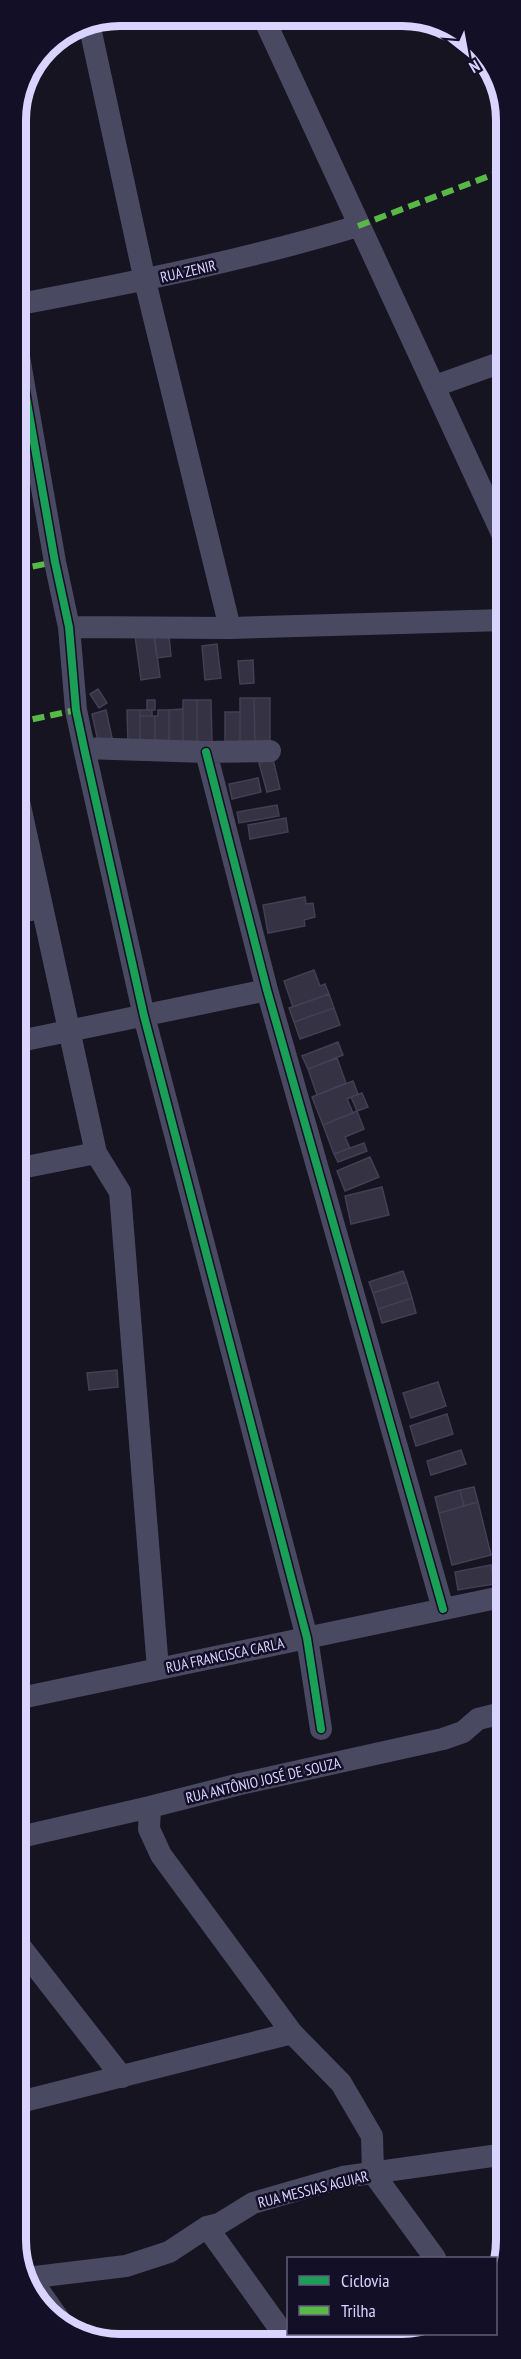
<svg xmlns="http://www.w3.org/2000/svg" width="521" height="2359" viewBox="0 0 521 2359" font-family="'PT Sans Narrow',sans-serif">
  <style>
    .building { fill: #343243; stroke: #433f54; stroke-width: 1.5 }
    .lines { fill: none; stroke-linecap: round; stroke-linejoin: round }
    .minor { stroke: #4a4962; stroke-width: 22 }
    .quiet { stroke: #58b947; stroke-width: 6; stroke-dasharray: 12 6; stroke-linecap: butt }
    .cycleway-casing { stroke: #130f26; stroke-width: 11 }
    .cycleway { stroke: #1a9f57; stroke-width: 8 }
    .labels { text-anchor: middle; dominant-baseline: central; stroke-width: 5; stroke-linejoin: round; paint-order: stroke }
    .street-label { font-size: 15px; fill: #d9d4ff; stroke: #130f26 }
    .rim { fill: none; stroke: #d9d4ff; stroke-width: 8 }
  </style>
  <rect width="100%" height="100%" fill="#161421"/>
  <path class="building" d="M154,633L160,677L141,680L135,636Z
    M169,636L171,656L157,658L154,638Z
    M217,644L221,678L205,680L202,646Z
    M253,660L254,683L240,684L238,661Z
    M98,689L107,703L99,708L90,694Z
    M240,698H254L255,742H240Z
    M254,698H270V742H255Z
    M147,700H155V710H147Z
    M183,700H197V743L183,744Z
    M197,700H211L212,743H197Z
    M183,709V744H169V710Z
    M106,710L112,738L98,741L92,714Z
    M127,710H140V744H128Z
    M140,710H152V716H140Z
    M158,710H169V744H155V716H158Z
    M225,712H240V742H225Z
    M140,716H155V744H140Z
    M273,759L280,789L267,792L259,763Z
    M258,778L261,792L232,799L229,784Z
    M277,805L279,816L239,823L237,812Z
    M286,818L288,832L250,839L248,825Z
    M305,897L306,904L313,903L315,917L304,920L305,926L268,933L263,905Z
    M314,970L320,986L325,984L329,994L293,1007L284,981Z
    M329,994L334,1008L294,1022L289,1008Z
    M334,1008L340,1025L300,1039L294,1022Z
    M338,1042L343,1055L308,1069L302,1056Z
    M337,1058L346,1083L317,1095L308,1069Z
    M353,1081L358,1094L347,1099L353,1113L323,1125L312,1097Z
    M362,1093L368,1107L357,1111L351,1097Z
    M357,1111L364,1129L345,1137L350,1148L334,1154L323,1125Z
    M364,1143L367,1151L338,1162L334,1154Z
    M370,1157L379,1177L345,1191L337,1171Z
    M382,1187L389,1215L351,1224L345,1196Z
    M403,1271L407,1282L373,1293L369,1282Z
    M407,1282L412,1298L378,1309L373,1293Z
    M412,1298L416,1313L382,1323L378,1309Z
    M117,1370L118,1387L89,1390L87,1373Z
    M438,1382L446,1406L411,1418L403,1393Z
    M447,1414L453,1434L416,1446L410,1426Z
    M461,1450L466,1464L431,1475L427,1461Z
    M474,1487L478,1502L464,1506L460,1490Z
    M460,1490L464,1506L439,1513L435,1497Z
    M478,1502L491,1555L452,1565L439,1513Z
    M491,1565L494,1584L458,1590L455,1572Z"/>
  <g class="lines">
    <path class="minor" d="M265,21L505,540
      M89,23L145,281L230,628
      M15,305C131,283 246,260 358,226
      M15,334L55,562L69,627L76,710L84,748L144,1016L307,1638L321,1729
      M435,386L505,361
      M69,627L230,628L505,620
      M84,748L206,752L270,751
      M206,752L267,990L443,1609
      M15,783L96,1153L120,1192L158,1669
      M15,913L42,908
      M15,1042L267,990
      M16,1169L96,1153
      M16,1699L506,1596
      M150,1807L149,1829L161,1855L292,2033L341,2083L372,2136L373,2173L435,2258
      M16,1838L150,1807L240,1784L443,1739L463,1732L478,1719L506,1712
      M16,1941L122,2077
      M16,2103L292,2033
      M207,2227L290,2343
      M27,2278L126,2266L169,2252L207,2227L219,2224L253,2203L343,2177L506,2154
      M30,2278L59,2319"/>
    <path class="quiet" d="M358,226L505,170
      M15,570L55,562
      M15,723L76,710"/>
    <defs>
      <path id="cycleway" d="M15,334L55,562L69,627L76,710L84,748L144,1016L307,1638L321,1729
        M206,752L267,990L443,1609"/>
    </defs>
    <use href="#cycleway" class="cycleway-casing"/>
    <use href="#cycleway" class="cycleway"/>
  </g>
  <g class="labels">
    <g class="street-label">
      <text transform="translate(188 271) rotate(-13)">RUA ZENIR</text>
      <text transform="translate(225 1655) rotate(-12)">RUA FRANCISCA CARLA</text>
      <text transform="translate(263 1780) rotate(-13)">RUA ANTÔNIO JOSÉ DE SOUZA</text>
      <text transform="translate(313 2189) rotate(-14)">RUA MESSIAS AGUIAR</text>
    </g>
  </g>
  <path d="M0 0H521V2359H0ZM120 26H402A94 94 0 0 1 496 120V2240A94 94 0 0 1 402 2334H120A94 94 0 0 1 26 2240V120A94 94 0 0 1 120 26Z" fill="#130f26" fill-rule="evenodd"/>
  <path class="rim" d="M120 26H402A94 94 0 0 1 496 120V2240A94 94 0 0 1 402 2334H120A94 94 0 0 1 26 2240V120A94 94 0 0 1 120 26Z"/>
  <rect x="287" y="2257" width="210" height="78" fill="#130f26" stroke="#625e7d" stroke-width="1.5"/>
  <rect x="299" y="2276" width="30" height="9" fill="#1a9f57" stroke="#625e7d" stroke-width="1.5"/>
  <text x="341" y="2287" font-size="18" fill="#d9d4ff">Ciclovia</text>
  <rect x="299" y="2306" width="30" height="9" fill="#58b947" stroke="#625e7d" stroke-width="1.5"/>
  <text x="341" y="2317" font-size="18" fill="#d9d4ff">Trilha</text>
  <g transform="translate(467 54) rotate(149)" stroke="#130f26" stroke-width="4.5" paint-order="stroke">
  <path d="M0-4.5L10 22L0 15L-10 22Z" fill="#d9d4ff"/>
  <text y="-9" font-size="16" font-weight="bold" text-anchor="middle" fill="#d9d4ff">N</text>
  </g>
</svg>
